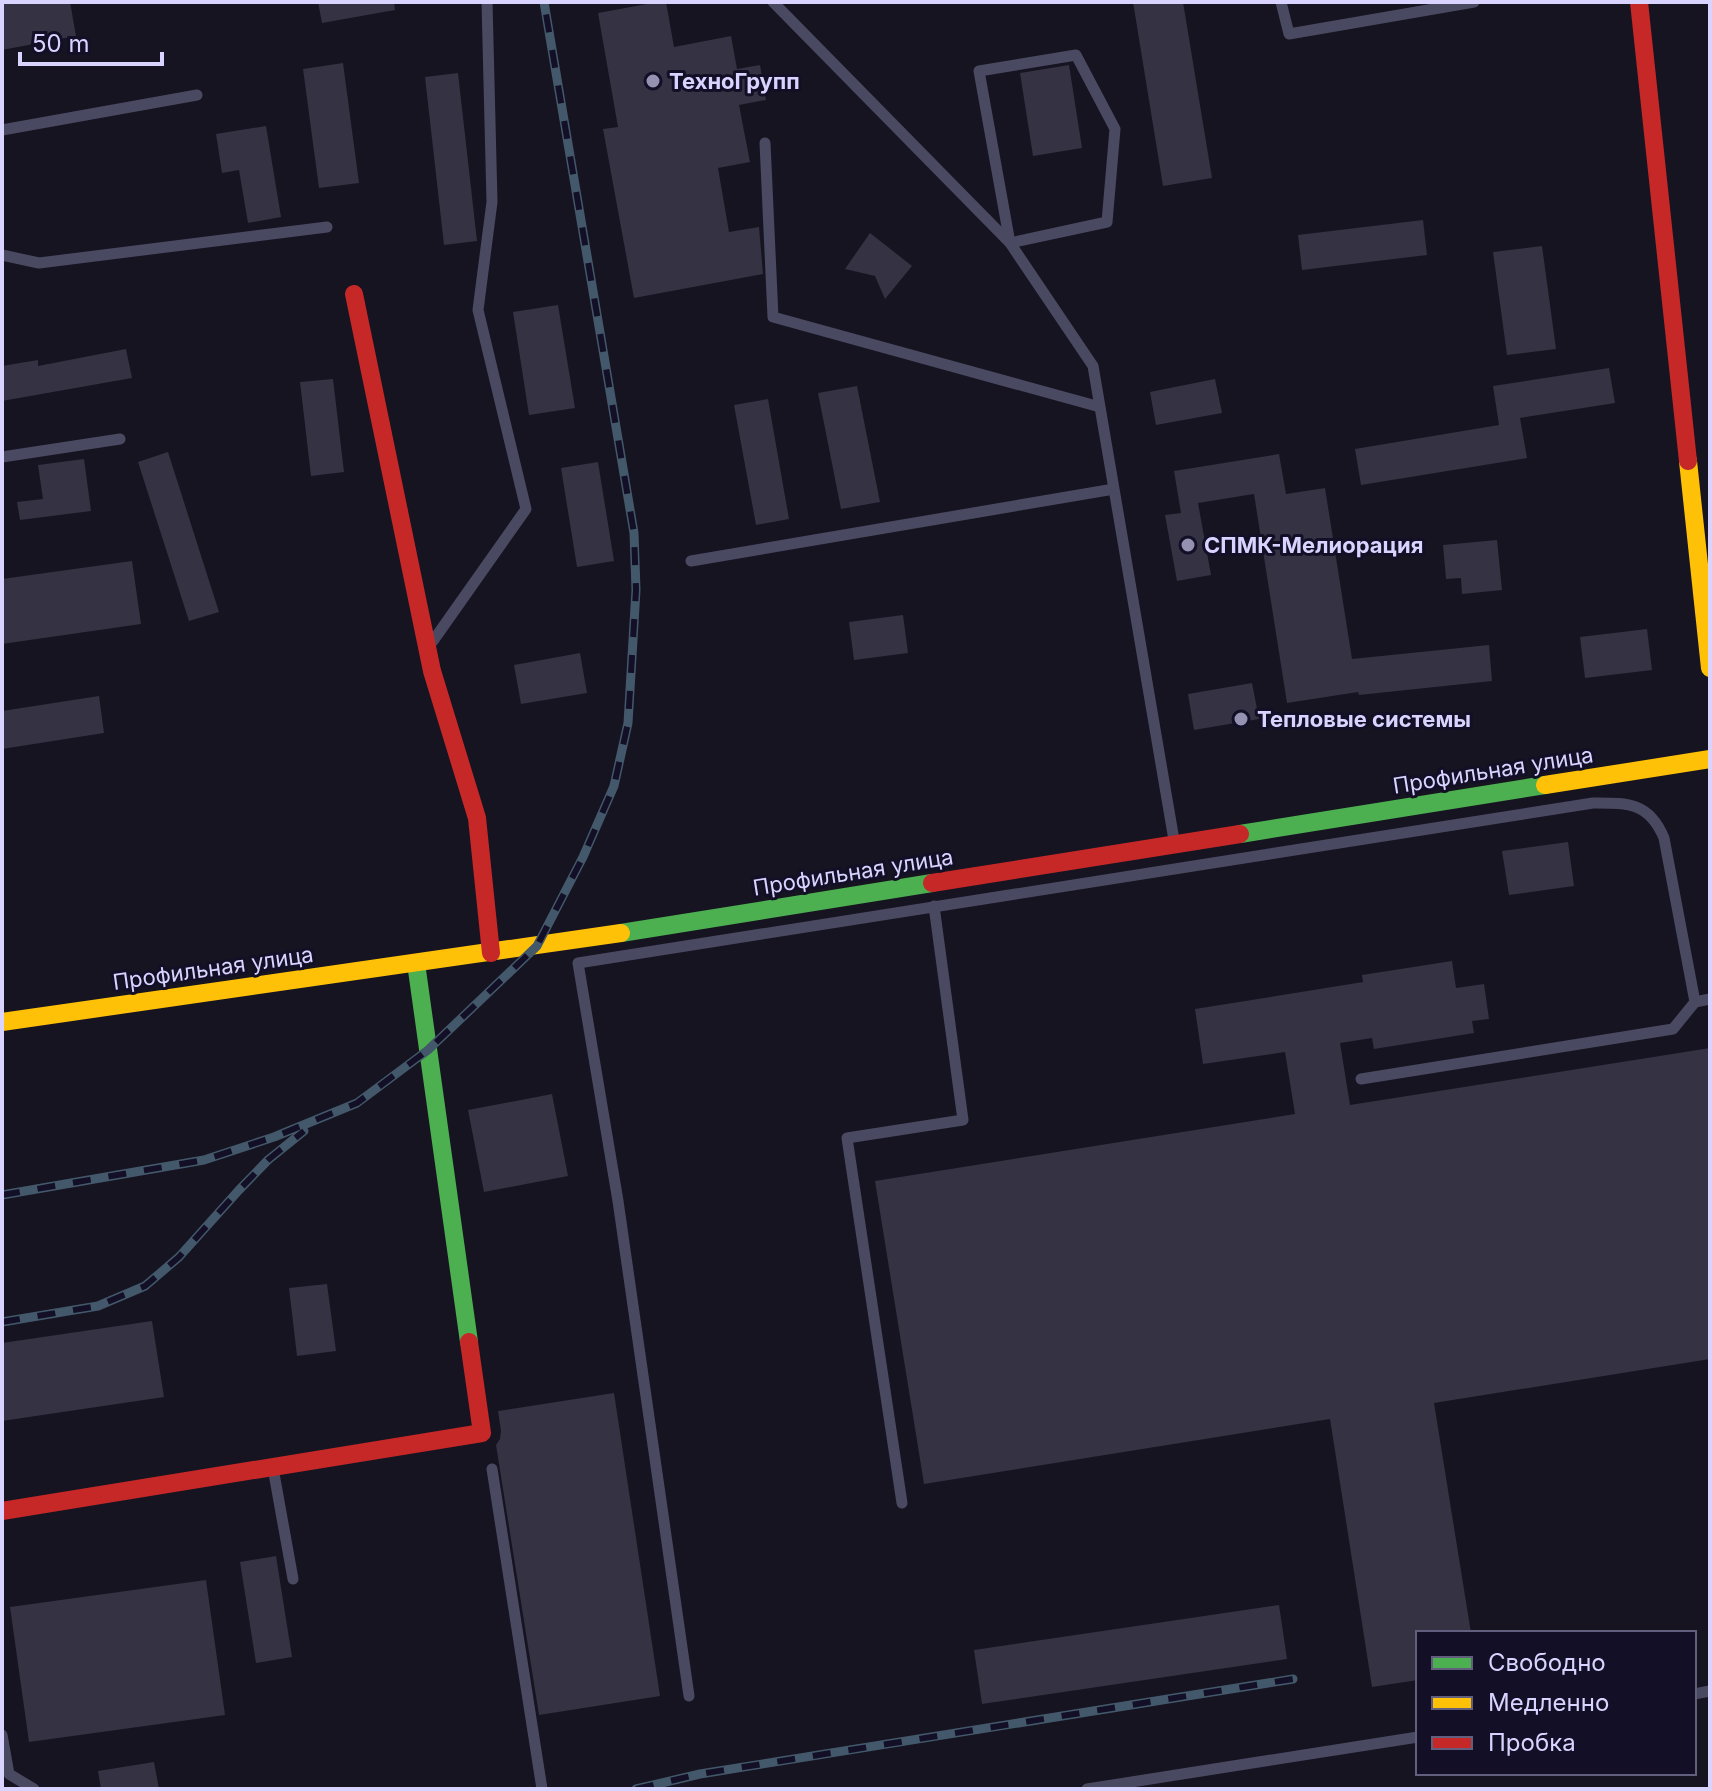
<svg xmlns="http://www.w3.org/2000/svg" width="1712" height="1791" viewBox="0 0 1712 1791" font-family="Inter,sans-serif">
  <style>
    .building { fill: #343243 }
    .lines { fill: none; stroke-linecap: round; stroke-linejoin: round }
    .lane { stroke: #4a4962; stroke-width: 11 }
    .fast { stroke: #4caf50; stroke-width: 18 }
    .slow { stroke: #ffc107; stroke-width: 18 }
    .jam { stroke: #c62828; stroke-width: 18 }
    .rail-casing { stroke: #43596b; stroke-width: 9 }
    .rail { stroke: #130f26; stroke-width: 6; stroke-dasharray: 18; stroke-linecap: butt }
    .poi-dot { fill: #9591b1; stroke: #130f26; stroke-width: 3 }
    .labels { text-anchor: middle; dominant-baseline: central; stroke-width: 6; stroke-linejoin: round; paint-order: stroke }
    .poi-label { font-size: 22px; font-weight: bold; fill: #d9d4ff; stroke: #130f26; text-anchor: start }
    .street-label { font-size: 22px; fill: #d9d4ff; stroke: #130f26 }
  </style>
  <rect width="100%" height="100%" fill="#161421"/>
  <path class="building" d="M2,2H70L76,36L2,50Z
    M318,2H394L395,10L322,23Z
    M658,2H666L674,47L731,36L737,69L760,65L766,100L739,105L750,162L718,168L729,232L759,227L763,274L634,298L603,129L618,127L598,13Z
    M1133,2H1183L1212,178L1163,186Z
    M343,63L359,183L319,188L303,69Z
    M1069,65L1082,148L1033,156L1020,73Z
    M458,73L477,241L444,245L425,77Z
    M266,126L281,217L248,223L239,170L222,173L216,134Z
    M1423,220L1427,255L1302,270L1298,235Z
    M870,233L912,266L885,299L875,276L845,269Z
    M1542,246L1556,349L1507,355L1493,252Z
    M558,305L575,408L529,415L513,312Z
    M126,349L132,378L2,401V366L38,360V366Z
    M1609,368L1615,403L1520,418L1527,458L1361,485L1355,449L1499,425L1493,386Z
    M333,379L344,472L311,476L300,382Z
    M1215,379L1222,413L1156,425L1150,392Z
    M857,386L880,502L841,509L818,393Z
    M768,399L789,519L756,525L734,405Z
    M168,452L219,612L189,621L138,462Z
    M1279,454L1286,494L1325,488L1352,659L1489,645L1492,681L1359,695L1358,692L1287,703L1254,494L1198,503L1211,575L1177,581L1165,515L1181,513L1174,471Z
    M84,459L91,511L20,520L17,502L43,499L38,465Z
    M598,462L614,561L577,567L561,468Z
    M1497,540L1502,590L1462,594L1461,578L1446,579L1443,545Z
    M132,561L141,624L2,644V579Z
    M903,615L908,653L854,660L849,622Z
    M1647,629L1652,670L1585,678L1580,637Z
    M580,653L587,693L521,704L514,665Z
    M1252,683L1259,719L1194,730L1188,694Z
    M99,696L104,733L2,749V711Z
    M1568,842L1574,886L1509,895L1502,851Z
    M1452,961L1456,988L1484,984L1489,1019L1472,1021L1474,1033L1374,1049L1372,1038L1340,1043L1350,1105L1710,1048V1359L1434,1403L1471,1633H1418V1680L1372,1687L1330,1419L924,1484L875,1181L1295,1114L1285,1052L1203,1064L1195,1009L1363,982L1362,975Z
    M552,1094L568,1176L484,1192L468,1110Z
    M327,1284L336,1351L297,1356L289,1288Z
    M152,1321L164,1397L2,1421V1343Z
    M614,1393L660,1696L539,1715L496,1445L500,1439L501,1431L498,1411Z
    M276,1556L292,1657L256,1663L240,1562Z
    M206,1580L225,1715L29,1742L10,1607Z
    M1279,1605L1287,1659L982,1704L974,1650Z
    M154,1762L159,1789H101L98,1771Z"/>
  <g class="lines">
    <path class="lane" d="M773,2L1010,243L1093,366L1174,840
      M1281,2L1289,34L1474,2
      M1076,55L1115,129L1107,222L1010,243L979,71Z
      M2,130L197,95
      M765,143L773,317L1100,407
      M2,255L39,263L327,227
      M2,457L120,439
      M691,561L1114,489
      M433,641L526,509L478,310L492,202L487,2
      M1361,1079L1673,1029L1695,1002
      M273,1468L293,1579
      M492,1469L542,1789
      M902,1503L847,1138L963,1120L934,906
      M1694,1694L1710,1691
      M689,1696L618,1201L578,963L1593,803C1628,803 1649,802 1664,838L1695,1002L1710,999
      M2,1735L9,1774L34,1789
      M1087,1789L1418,1737"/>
    <path class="fast" d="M1240,834L1545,785
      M621,933L932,883
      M416,963L469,1342"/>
    <path class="slow" d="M1688,461L1710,668
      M1545,785L1710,759
      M2,1022L621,933"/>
    <path class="jam" d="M1639,2L1688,461
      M354,294L432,671L477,818L491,953
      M932,883L1240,834
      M2,1511L482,1433L469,1342"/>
    <defs>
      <path id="rail" d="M2,1195L204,1160L274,1137L357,1103L428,1050L537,946L583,857L614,786L628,723L636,590L634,533L544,2
        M2,1322L98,1306L145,1286L179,1257L239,1190L268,1160L304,1131
        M636,1789L700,1774L1293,1679"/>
    </defs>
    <use href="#rail" class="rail-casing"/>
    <use href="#rail" class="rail"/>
  </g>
  <g class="poi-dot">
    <circle cx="653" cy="81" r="8"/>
    <circle cx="1188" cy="545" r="8"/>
    <circle cx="1241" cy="719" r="8"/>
  </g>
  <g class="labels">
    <g class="poi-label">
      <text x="669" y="81">ТехноГрупп</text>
      <text x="1204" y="545">СПМК-Мелиорация</text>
      <text x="1257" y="719">Тепловые системы</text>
    </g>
    <g class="street-label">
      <text transform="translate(1493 770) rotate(-9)">Профильная улица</text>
      <text transform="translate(853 872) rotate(-9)">Профильная улица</text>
      <text transform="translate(213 968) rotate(-8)">Профильная улица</text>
    </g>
  </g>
  <rect width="1712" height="1791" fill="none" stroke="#d9d4ff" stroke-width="8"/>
  <rect x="1416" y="1631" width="280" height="144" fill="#130f26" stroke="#625e7d" stroke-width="2"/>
  <rect x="1432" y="1657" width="40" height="12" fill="#4caf50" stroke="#625e7d" stroke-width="2"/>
  <text x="1488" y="1671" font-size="24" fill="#d9d4ff">Свободно</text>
  <rect x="1432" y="1697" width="40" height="12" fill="#ffc107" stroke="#625e7d" stroke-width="2"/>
  <text x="1488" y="1711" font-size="24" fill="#d9d4ff">Медленно</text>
  <rect x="1432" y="1737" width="40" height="12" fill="#c62828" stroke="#625e7d" stroke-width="2"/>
  <text x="1488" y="1751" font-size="24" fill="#d9d4ff">Пробка</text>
  <path d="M20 52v12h142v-12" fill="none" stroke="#d9d4ff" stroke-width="4"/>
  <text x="32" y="52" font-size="24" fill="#d9d4ff" stroke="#130f26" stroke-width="6" paint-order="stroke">50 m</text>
</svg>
